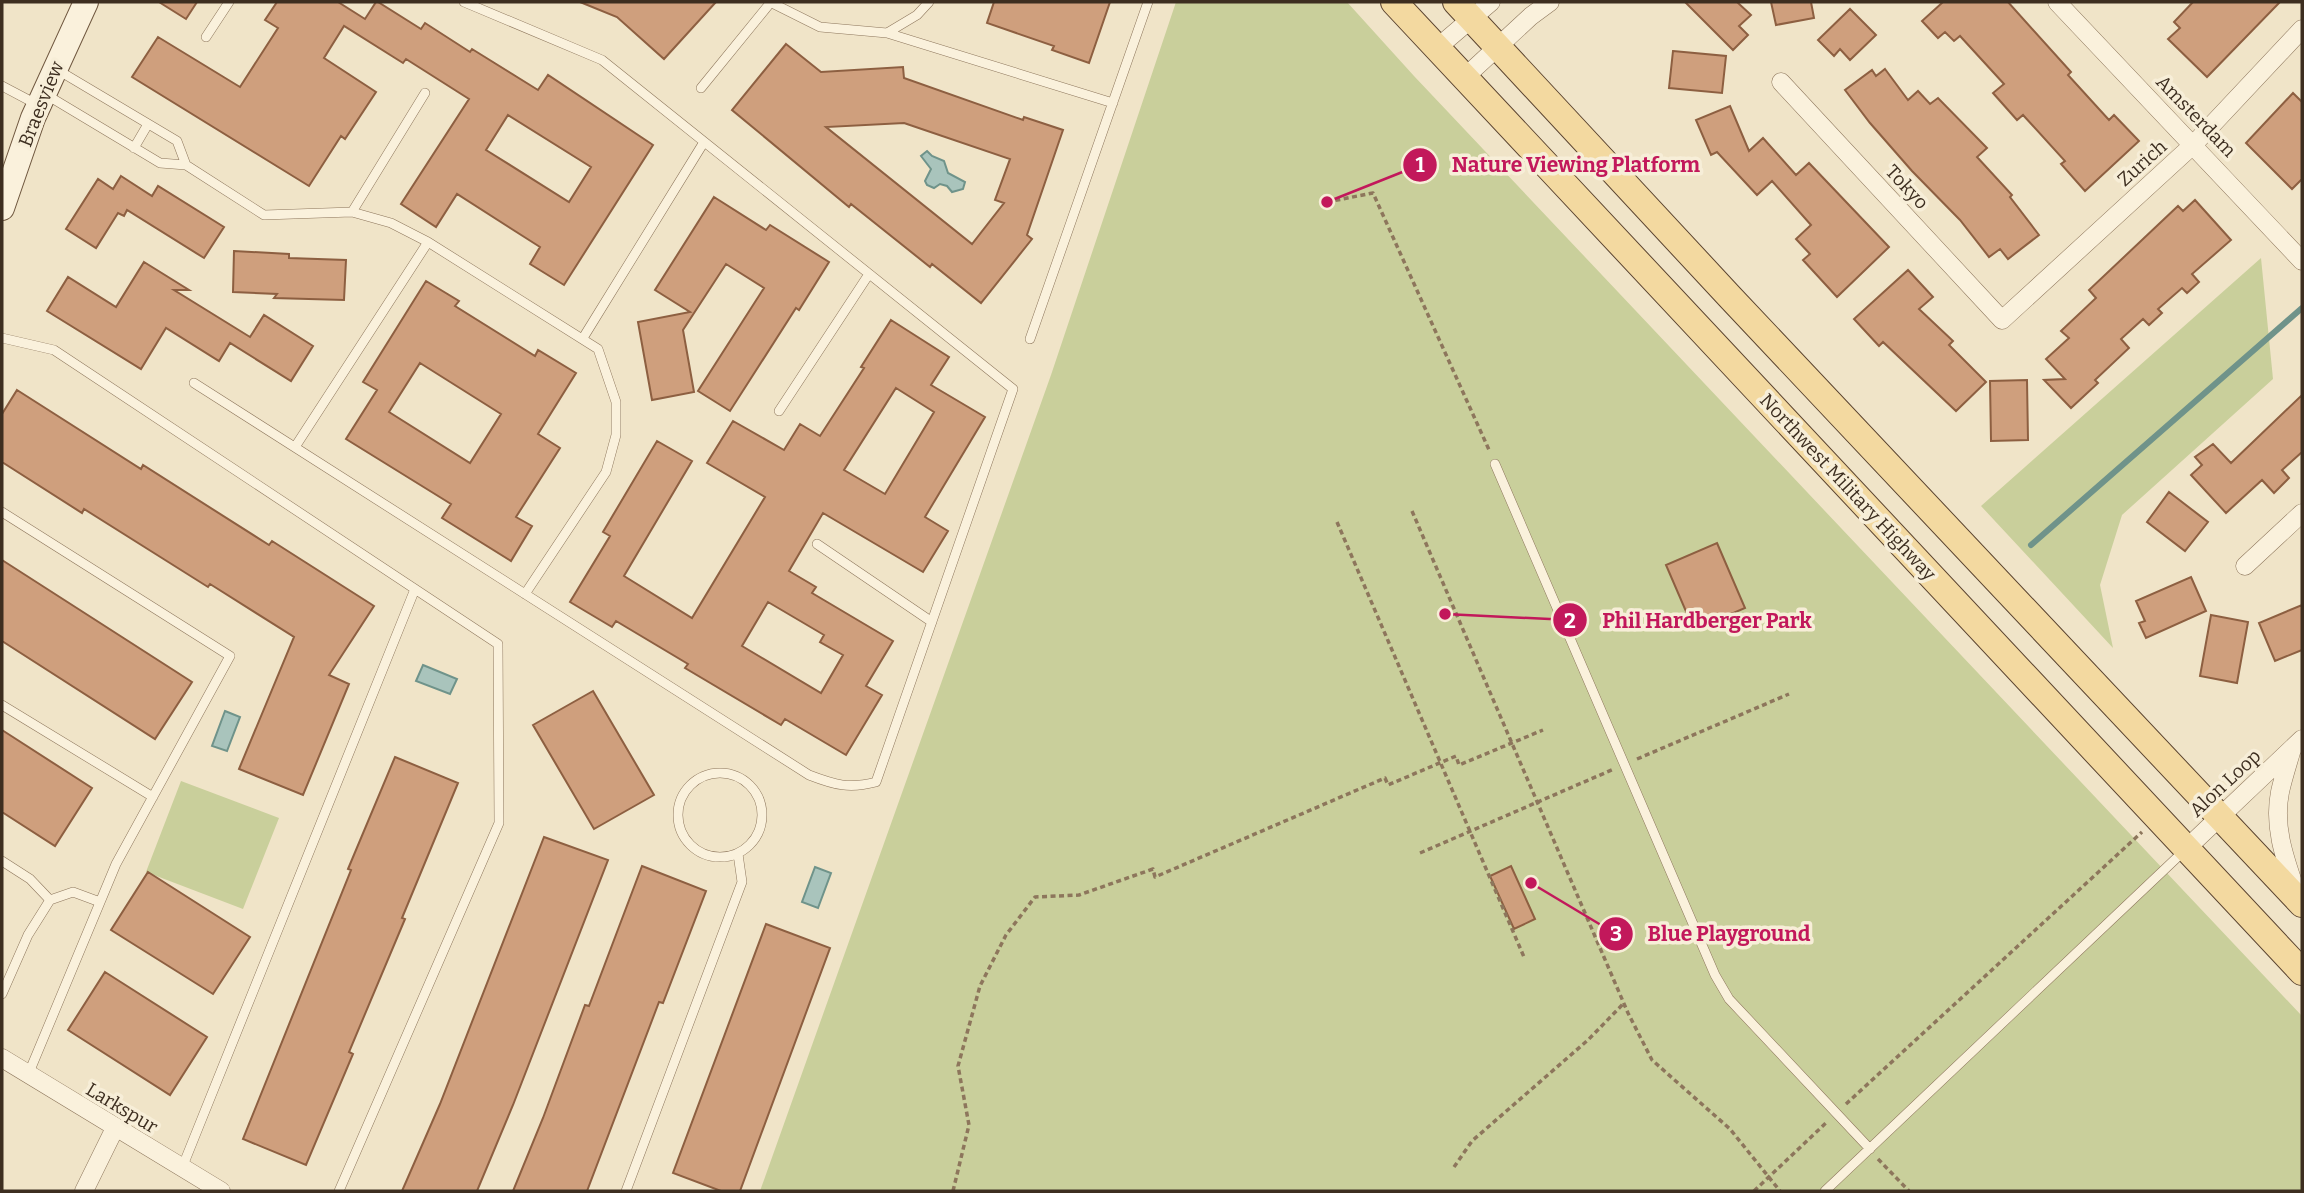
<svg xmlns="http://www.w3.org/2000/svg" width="2304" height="1193" viewBox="0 0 2304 1193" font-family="Bitter,serif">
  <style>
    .green { fill: #c9cf9b }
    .water { fill: #a9c4bc; stroke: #6f938a; stroke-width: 2 }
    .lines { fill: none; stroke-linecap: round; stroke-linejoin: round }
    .stream { stroke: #6f938a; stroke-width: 6 }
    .building { fill: #cf9f7d; stroke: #8d5f41; stroke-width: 2; fill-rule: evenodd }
    .lane-casing { stroke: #8d765c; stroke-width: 10 }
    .street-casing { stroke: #8d765c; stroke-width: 19 }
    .secondary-casing { stroke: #6f573f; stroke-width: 26 }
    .primary-casing { stroke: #5b4430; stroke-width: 28 }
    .path { stroke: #8d765c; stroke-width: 3.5; stroke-dasharray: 5 3.5; stroke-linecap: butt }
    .lane { stroke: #faf1dc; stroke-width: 9 }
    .street { stroke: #faf1dc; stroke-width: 18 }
    .secondary { stroke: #faf1dc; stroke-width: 24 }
    .primary { stroke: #f3d9a0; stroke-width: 26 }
    .labels { text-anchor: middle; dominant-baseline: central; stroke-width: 7; stroke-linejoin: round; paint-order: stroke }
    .street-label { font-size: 19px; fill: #3d2e20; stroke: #f7eed8 }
    .leader { fill: none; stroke: #c2185b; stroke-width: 2.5 }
    .callout-dot { fill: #c2185b; stroke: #f7eed8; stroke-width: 2.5 }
    .mark-label { font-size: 21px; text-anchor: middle; font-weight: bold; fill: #fff }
    .callout-label { font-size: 21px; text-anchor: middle; font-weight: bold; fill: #c2185b; stroke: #f7eed8; stroke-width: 7; stroke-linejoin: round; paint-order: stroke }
  </style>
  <rect width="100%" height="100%" fill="#f0e4c8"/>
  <path class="green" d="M1176,2H1347L1414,76L2302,1016V1191H760L1051,375Z
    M2261,258L2273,379L2122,515L2100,585L2113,648L1981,506Z
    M181,781L279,818L243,909L146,872Z"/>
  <path class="water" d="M927,151L932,156L944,161L948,173L965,182L963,189L952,192L947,186L940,184L934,188L927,185L925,181L931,169L921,156Z
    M423,665L457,679L450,694L416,681Z
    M225,711L240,717L227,751L212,746Z
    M815,867L831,873L818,908L802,902Z"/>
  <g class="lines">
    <path class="stream" d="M2031,545L2302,308"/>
  </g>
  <path class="building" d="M159,2H197L186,19Z
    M277,2H338L365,19L376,2H378L421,29L425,23L470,52L472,49L538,90L548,75L653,145L564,285L530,264L540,247L457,194L436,227L401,204L469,99L406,59L403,63L344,26L324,58L376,92L345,139L341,136L309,186L132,77L158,37L240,87L278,28L265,20ZM508,115L591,167L569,202L486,150Z
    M580,2H716L664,59L617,17Z
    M994,2H1110L1089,63L1052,50L1054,46L987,23Z
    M1685,2H1737L1751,15L1739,26L1748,35L1733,50Z
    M1771,2H1811L1814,18L1776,25Z
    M1943,2H2008L2071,72L2068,75L2109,120L2114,115L2139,141L2085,191L2061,164L2065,161L2023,115L2017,120L1993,93L2004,84L1960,36L1954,41L1945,32L1938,38L1922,21Z
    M2193,2H2280L2207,77L2168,39L2180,28L2174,22Z
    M1850,9L1876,35L1850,60L1840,49L1834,56L1818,40Z
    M786,44L821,72L903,67L904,78L1023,120L1024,117L1063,130L1027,235L1032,239L981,303L932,264L930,267L851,204L849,207L732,110ZM904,123L1010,159L995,200L1004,203L972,244L826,127Z
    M1673,51L1726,56L1722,93L1669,88Z
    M1885,69L1908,100L1918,91L1930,104L1938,98L1987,148L1977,157L2012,195L2010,197L2039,235L2008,259L2000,249L1989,257L1960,220L1912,171L1870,123L1845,90L1872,70L1876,76Z
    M2293,93L2302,102V179L2292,189L2246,143Z
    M1730,106L1749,151L1763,138L1796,175L1809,163L1889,247L1837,297L1803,260L1810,254L1796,239L1811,225L1772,181L1757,195L1717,152L1711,155L1696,120Z
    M121,176L152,196L158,186L224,227L204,258L127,210L124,216L118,213L96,248L66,229L98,179L113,189Z
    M714,197L766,230L770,225L829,262L799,310L796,308L730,411L698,391L764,288L726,264L683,330L694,392L652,400L638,322L690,312L655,290Z
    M2195,200L2231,240L2192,274L2199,282L2187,293L2182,288L2158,309L2162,313L2149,325L2143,319L2121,339L2129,348L2095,380L2098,383L2071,408L2044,380L2065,379L2046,359L2069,338L2061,331L2096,298L2089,290L2178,206L2183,211Z
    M234,251L289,254V258L346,260L344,300L274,298L277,294L233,292Z
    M144,262L189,290H174L250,337L264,315L313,346L291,381L230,343L219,361L166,328L141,369L47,311L68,277L116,307Z
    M1908,270L1933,297L1919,309L1953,341L1949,345L1986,382L1956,411L1883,342L1879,346L1854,319Z
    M426,281L459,301L455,306L535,356L538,350L576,373L538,434L560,448L516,517L532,526L511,561L442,518L451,504L346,439L377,390L363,382ZM420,363L501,414L470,463L389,412Z
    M891,320L949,357L931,385L985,417L925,517L948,531L923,572L823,513L789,571L816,587L812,593L893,641L866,686L882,695L846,755L785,719L781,725L685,668L688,664L616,621L612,627L570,602L610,536L603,532L657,441L692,461L624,576L692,618L765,497L707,463L733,421L784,450L800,424L820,436L864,368L861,367ZM896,388L934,412L885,494L844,470ZM768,602L824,635L820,642L843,655L821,693L742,646Z
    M2027,380L2028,440L1991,441L1990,381Z
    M17,390L141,469L143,465L269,545L272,541L374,606L329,675L349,684L303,795L239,769L294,637L210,584L208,587L84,509L82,513L2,462V414Z
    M2302,395V452L2282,470L2289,478L2274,493L2262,480L2226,513L2191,475L2202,465L2195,457L2213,444L2231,463Z
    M2169,492L2208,522L2185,551L2147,522Z
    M1717,543L1745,608L1694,630L1666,565Z
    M2,560L192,682L155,739L2,641Z
    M2191,577L2206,611L2146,638L2139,623L2145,621L2136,601Z
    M2302,605V650L2275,661L2259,623Z
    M2211,615L2248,622L2237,683L2200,676Z
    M593,691L654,795L594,829L533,725Z
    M2,730L92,788L55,846L2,812Z
    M395,757L458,783L402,918L405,919L349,1052L353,1054L306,1165L243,1139L351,870L348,869Z
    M544,837L608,860L513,1105L477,1191H402L440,1104Z
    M642,866L706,891L663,1003L659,1002L587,1191H513L543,1118L585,1005L589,1006Z
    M1511,866L1535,919L1514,929L1490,876Z
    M148,872L250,937L213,994L111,930Z
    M766,924L830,948L740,1191H721L673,1173Z
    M105,972L207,1037L170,1095L68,1030Z"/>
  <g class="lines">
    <defs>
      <path id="lane" d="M770,2L820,27L887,33L917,15L929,2
        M887,33L1113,103
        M206,37L229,2
        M56,69L177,141L186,165
        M2,86L38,105
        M701,88L771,2
        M45,94L160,163L186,165L264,215L352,212L391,223L428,242L598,349L616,402V435L606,472L525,594
        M134,148L148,124
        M352,212L425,93
        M2,338L54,350L498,644L499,823L339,1191
        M583,338L704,142
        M1030,339L1148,2
        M194,383L809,775C835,785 849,789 876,782L1013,389L602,60L464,2
        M779,411L869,274
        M295,447L428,242
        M1495,464L1715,975L1729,999L1870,1149
        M2,512L230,656L116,864L28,1075
        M817,544L932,622
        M2,705L153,797
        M678 815a42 42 0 1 1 84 0a42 42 0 1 1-84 0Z
        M2,861L30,879L50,900
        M2,994L28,935L50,900L73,892L100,902
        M182,1168L415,589
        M626,1191L742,882L738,854
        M1825,1191L2185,850"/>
      <path id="street" d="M2057,2L2302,261
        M1437,48L1491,2
        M1464,78L1531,16L1550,2
        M1781,82L2002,320L2194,144L2302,29
        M2245,566L2302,513
        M2292,749C2288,763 2283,778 2280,792C2273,827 2285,859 2296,891
        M2186,849L2302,739
        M2,1058L221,1191
        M84,1191L115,1128"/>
      <path id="secondary" d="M2,208L33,118L86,2"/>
      <path id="primary" d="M1394,2L2302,972
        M1456,2L1730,297L2302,904"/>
    </defs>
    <use href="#lane" class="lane-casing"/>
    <use href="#street" class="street-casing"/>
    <use href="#secondary" class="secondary-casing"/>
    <use href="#primary" class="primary-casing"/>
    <path class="path" d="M1327,202L1373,193L1490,452
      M1412,511L1628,1013L1652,1060L1730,1129L1780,1191
      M1337,522L1524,957
      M1637,759L1789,694
      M1420,853L1614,769
      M1846,1104L2142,832
      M1878,1159L1909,1191
      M1454,1167L1472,1141L1588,1040L1624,1003
      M953,1191L969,1125L958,1066L980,986L1006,935L1035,897L1079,895L1153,869L1155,877L1385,778L1388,785L1456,756L1459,765L1543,730
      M1754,1191L1828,1121"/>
    <use href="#lane" class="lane"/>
    <use href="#street" class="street"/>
    <use href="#secondary" class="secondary"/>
    <use href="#primary" class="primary"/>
  </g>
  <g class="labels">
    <g class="street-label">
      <text transform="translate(41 104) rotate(-68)">Braesview</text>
      <text transform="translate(2196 116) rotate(46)">Amsterdam</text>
      <text transform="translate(2142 163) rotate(-42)">Zurich</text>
      <text transform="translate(1907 187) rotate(47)">Tokyo</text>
      <text transform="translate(1848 487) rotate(47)">Northwest Military Highway</text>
      <text transform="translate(2225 783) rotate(-43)">Alon Loop</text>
      <text transform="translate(122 1108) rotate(31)">Larkspur</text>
    </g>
  </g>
  <path class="leader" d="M1327 202L1420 165M1445 614L1570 620M1531 883L1616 934"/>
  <g class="callout-dot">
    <circle cx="1327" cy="202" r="7"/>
    <circle cx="1445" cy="614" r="7"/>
    <circle cx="1531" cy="883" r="7"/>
    <circle cx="1420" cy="165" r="18"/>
    <circle cx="1570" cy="620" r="18"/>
    <circle cx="1616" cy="934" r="18"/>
  </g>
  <g class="mark-label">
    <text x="1420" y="172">1</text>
    <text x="1570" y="628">2</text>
    <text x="1616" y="941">3</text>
  </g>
  <g class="callout-label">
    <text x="1576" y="172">Nature Viewing Platform</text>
    <text x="1707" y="628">Phil Hardberger Park</text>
    <text x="1729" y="941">Blue Playground</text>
  </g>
  <rect width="2304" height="1193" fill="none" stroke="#3d2e20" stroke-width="7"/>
</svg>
